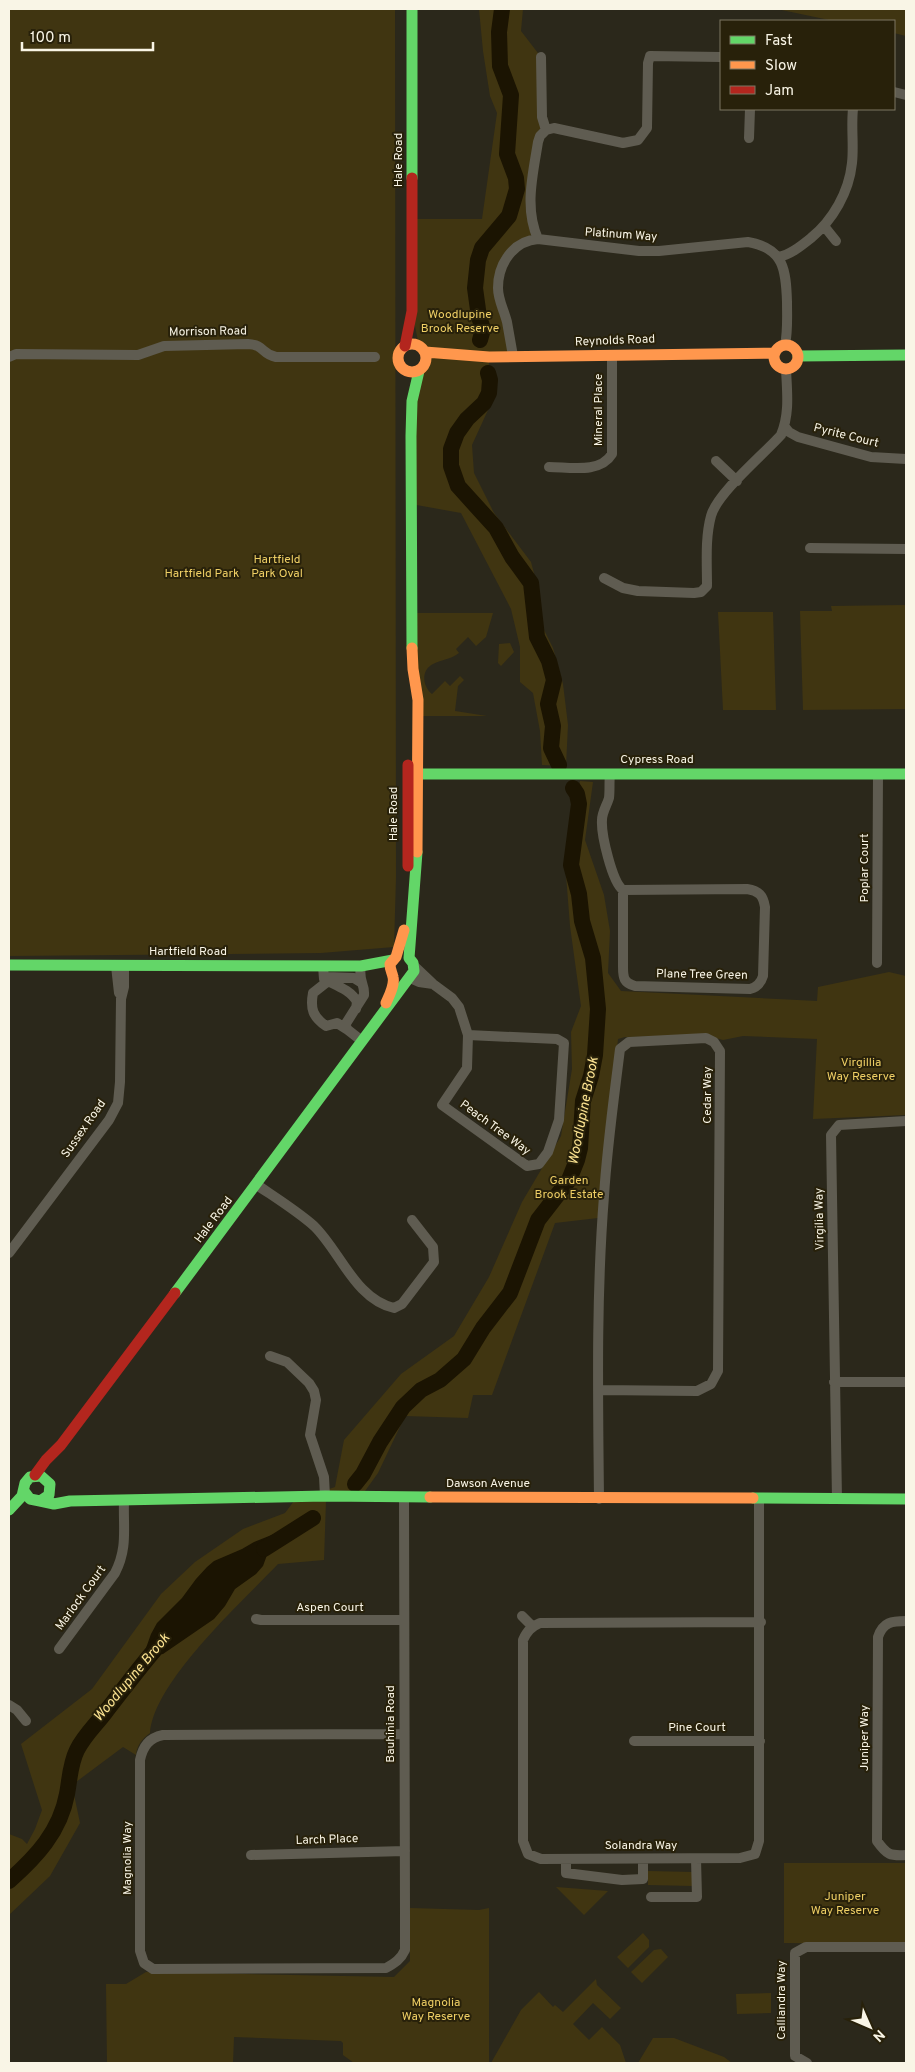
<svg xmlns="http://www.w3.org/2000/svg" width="915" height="2072" viewBox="0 0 915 2072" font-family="Overpass,sans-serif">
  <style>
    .green { fill: #403511 }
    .water { fill: #1b1402 }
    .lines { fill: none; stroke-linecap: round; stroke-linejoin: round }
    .river { stroke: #1b1402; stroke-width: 16 }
    .street { stroke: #5f5c51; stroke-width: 10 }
    .fast { stroke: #63d668; stroke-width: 11 }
    .slow { stroke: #ff974d; stroke-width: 11 }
    .jam { stroke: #b3261e; stroke-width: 11 }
    .labels { text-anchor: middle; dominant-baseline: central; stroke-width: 4; stroke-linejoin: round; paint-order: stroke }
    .street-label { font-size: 12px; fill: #f9f5e6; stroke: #28210a }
    .park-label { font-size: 12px; fill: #efcf65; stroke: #28210a }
    .water-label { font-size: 14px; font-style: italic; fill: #fce391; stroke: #28210a }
  </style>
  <rect width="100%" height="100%" fill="#2b281b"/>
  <path class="green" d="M9,9H395L396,877L394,947L321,953L9,956Z
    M479,9H523L521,31L541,57L540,136L530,199L531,239L512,249L498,287L513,356L489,357L488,410L472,445L474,473L494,513L531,562L540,596L541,624L553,648L563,684L568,725L566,766L542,765L540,731L533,693L520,682V647L511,609L461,513L411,504V436L423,368L427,358L423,348L419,346L412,311V219H482L497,113L490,96L483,51Z
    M777,9H906V36L894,33V21H834Z
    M906,605V709L803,710L800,611H832L831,606Z
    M718,612H773L776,710H723Z
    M412,613H493L486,637L476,646L468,637L456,649L459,653C450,660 442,659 433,664C421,670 422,686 432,694L445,681L450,686L460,676L464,680L458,686L455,711L487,716H418Z
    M510,643L514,652L501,666L498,663L499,644Z
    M580,781L593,782L585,840L604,895L610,931L608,973L621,991L817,1001L818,987L889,972L906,976V1115L813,1119L817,1039L743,1036L723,1040L708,1036L625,1037L618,1039L598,1218L555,1223L492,1395H473L468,1418L405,1416L378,1473L360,1498L326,1501L324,1560L278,1564C242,1602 154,1681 150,1733C142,1739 137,1745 136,1755L123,1747L72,1785L80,1823L50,1876L9,1915V1834L22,1839L27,1844L35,1829L42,1810L21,1744L92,1689L161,1594L195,1562L243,1529L285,1513L294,1501L335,1487L344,1440L401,1374L454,1336L489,1277L522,1202L561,1136L572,1069L571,1032L581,1006L570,926L565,862L570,826Z
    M784,1863H906V1944L784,1943Z
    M648,1871L693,1872V1886L648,1885Z
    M556,1887L608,1891L584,1915Z
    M410,1908L479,1910L489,1908V2063H354L343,2055V2043L341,2041L234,2037L233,2063H107L106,1984H126L146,1972L394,1977L410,1961Z
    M643,1933L649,1940V1947L628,1968L617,1957Z
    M661,1949L668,1957L642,1983L631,1972L654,1950Z
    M596,1979L597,1985L621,2008L610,2019L593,2003L573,2024L589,2040L602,2027L620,2045L626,2063H491L521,2010L539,1992L553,2007L555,2005L563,2012Z
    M771,1993V2013L737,2014L736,1994Z
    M653,2038H674L724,2057L732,2063H638Z"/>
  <path class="water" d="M279,1532L285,1540L267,1555L263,1566L256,1574L235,1589L225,1606L214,1619L163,1654L155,1655L149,1653L146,1648L151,1634L157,1623L182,1598L196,1579L207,1567L214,1561L242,1549L254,1542Z"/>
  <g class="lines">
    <path class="river" d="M480,340L483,329L479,317L475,288L478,260L482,248L509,216L517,189L516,178L507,154L511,95L500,66L499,32L502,9
      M488,373L490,380L489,393L484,403L467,419L457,433L451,449V466L458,486L496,528L512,557L531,583L537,637L549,661L554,680L548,704L553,726L551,748L559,765
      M355,1484L363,1474L380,1442L403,1407L421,1390L440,1380L464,1359L483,1328L510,1293L538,1220L569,1180L577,1160L580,1148L583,1101L591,1076L595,1055L598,1009L593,958L582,921L579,894L571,865L579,804L577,794L573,788
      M264,1549L313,1518
      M9,1881C36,1857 60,1832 67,1794C70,1778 70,1764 77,1750C85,1734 97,1724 107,1710C126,1686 144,1661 165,1638"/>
    <path class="street" d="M894,92L906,95
      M546,130L554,128L623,143L638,140L647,128L648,63L650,56L721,57
      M749,138L750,109
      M824,226L836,241
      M538,239C524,208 533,174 538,142L540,136L546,130L542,117L541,57
      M778,257C790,255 801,246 811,238C833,220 849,192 852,163C854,145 851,127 853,109
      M513,356C511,345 509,333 507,322C504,310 498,300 498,288C498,264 513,241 538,239L639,251H659L748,242C784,248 786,270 787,302C787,317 788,331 785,345
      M9,357L16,354L138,355L164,346L248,344C265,345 261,354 276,357H375
      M785,427L789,432L798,437L871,457L906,459
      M716,461L737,481
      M549,467C569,467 600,474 612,454V356
      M810,548L906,549
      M604,578L623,588L638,591L694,593L701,592L707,586C707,563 705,538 711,516C717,493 764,454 781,435C790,413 787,392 786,369
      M610,774C609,782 610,790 609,798C607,805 602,812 602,820C601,834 612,882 623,890V967C623,978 624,983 635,986L750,989C757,987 761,983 763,976L765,907C763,895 759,891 747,889L623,890
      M877,963L878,774
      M116,966L119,993
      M323,966L324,979C335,985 351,990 357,1002L356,1009
      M361,966C358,982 365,983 364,995L345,1025L348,1030L362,1041
      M414,966L433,984L452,998L459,1007L468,1035L467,1068L442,1105L527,1166L539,1164L548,1152L559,1120L564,1043L557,1039L468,1035
      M327,977L354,978L362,983
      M332,978L313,993C310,1009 313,1017 326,1026L337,1023L348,1030
      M410,978L419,982L433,984
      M257,1185C276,1198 297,1211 314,1226C340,1251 355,1299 394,1308L402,1304L434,1262L433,1247L412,1220
      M9,1253L109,1120L118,1103L120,1082L121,999L124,987V966
      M270,1356L287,1362L309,1383L314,1391L316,1400L310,1435L324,1477L325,1496
      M834,1382H906
      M598,1390L697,1391L711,1384L718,1371L720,1051L714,1042L706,1038L629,1042L620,1049C614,1098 607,1147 604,1196C596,1297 598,1398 599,1499
      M837,1499L831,1135L839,1125L906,1121
      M759,1500V1841L755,1854L740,1858L541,1859L528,1854L523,1841V1640C527,1631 531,1627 540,1623L761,1622
      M522,1616L532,1626
      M256,1619L261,1620H404
      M906,1621C892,1621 883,1622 878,1637L877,1841C887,1855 890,1856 906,1855
      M59,1649L115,1573C128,1548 123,1528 124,1501
      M9,1705L17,1710L26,1721
      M404,1734L163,1735C149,1738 143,1746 140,1760V1951L144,1963L153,1969L386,1968C395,1963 401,1959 405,1950V1915L404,1497
      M634,1741H760
      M251,1855L405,1851
      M566,1859V1873L622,1880L643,1879V1859
      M651,1897H697L696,1859
      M807,2063L795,2056V1953L806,1947H906"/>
    <path class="fast" d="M412,9V178
      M798,356L906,355
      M412,648L411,436L412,401L419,371
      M410,774H906
      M9,965L361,966L393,960
      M175,1293L414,971L413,963L409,958L417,852
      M753,1498L906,1499
      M40,1501L54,1504L70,1501L325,1496L430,1497
      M9,1510L22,1496L25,1483L30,1477L41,1476L50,1484L49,1495L40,1501L30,1499L24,1491"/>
    <path class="slow" d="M398 358a14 14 0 1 1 28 0a14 14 0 1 1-28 0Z
      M774 357a12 12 0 1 1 24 0a12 12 0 1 1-24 0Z
      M425,352L489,357L775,353
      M412,648L413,669L418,700L417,852
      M386,1003C389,996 395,985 393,977C392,972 390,970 390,964L396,957L404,930
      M430,1497L753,1498"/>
    <path class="jam" d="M405,346L412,311V178
      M408,765V866
      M35,1475L46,1460L61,1445L175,1293"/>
  </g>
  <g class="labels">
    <g class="street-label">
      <text transform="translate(399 160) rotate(-90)">Hale Road</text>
      <text transform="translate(621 235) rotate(4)">Platinum Way</text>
      <text transform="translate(208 332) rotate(-1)">Morrison Road</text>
      <text transform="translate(615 341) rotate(-2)">Reynolds Road</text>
      <text transform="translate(599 410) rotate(-90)">Mineral Place</text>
      <text transform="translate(846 436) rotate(14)">Pyrite Court</text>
      <text x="657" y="760">Cypress Road</text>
      <text transform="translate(394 814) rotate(-90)">Hale Road</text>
      <text transform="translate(865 868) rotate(-90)">Poplar Court</text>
      <text x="188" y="952">Hartfield Road</text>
      <text transform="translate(702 975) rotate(1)">Plane Tree Green</text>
      <text transform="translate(708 1095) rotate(-90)">Cedar Way</text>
      <text transform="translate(495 1128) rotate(36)">Peach Tree Way</text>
      <text transform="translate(84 1129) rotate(-55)">Sussex Road</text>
      <text transform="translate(820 1219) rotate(-91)">Virgilia Way</text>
      <text transform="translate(214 1220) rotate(-53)">Hale Road</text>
      <text x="488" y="1484">Dawson Avenue</text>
      <text transform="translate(81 1598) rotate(-54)">Marlock Court</text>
      <text x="330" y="1608">Aspen Court</text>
      <text transform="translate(391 1724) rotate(-90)">Bauhinia Road</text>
      <text x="697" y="1728">Pine Court</text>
      <text transform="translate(865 1738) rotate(-90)">Juniper Way</text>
      <text transform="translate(327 1840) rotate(-2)">Larch Place</text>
      <text x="641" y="1846">Solandra Way</text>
      <text transform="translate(128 1858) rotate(-90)">Magnolia Way</text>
      <text transform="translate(782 2000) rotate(-90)">Calliandra Way</text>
    </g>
    <g class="park-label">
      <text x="460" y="315">Woodlupine<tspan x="460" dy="14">Brook Reserve</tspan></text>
      <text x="277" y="560">Hartfield<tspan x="277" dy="14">Park Oval</tspan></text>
      <text x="202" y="574">Hartfield Park</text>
      <text x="861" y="1063">Virgillia<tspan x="861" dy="14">Way Reserve</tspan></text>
      <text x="569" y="1181">Garden<tspan x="569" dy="14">Brook Estate</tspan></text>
      <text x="845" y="1897">Juniper<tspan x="845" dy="14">Way Reserve</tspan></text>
      <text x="436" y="2003">Magnolia<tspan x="436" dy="14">Way Reserve</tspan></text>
    </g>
    <g class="water-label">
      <text transform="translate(584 1111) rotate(-79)">Woodlupine Brook</text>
      <text transform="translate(132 1678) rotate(-50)">Woodlupine Brook</text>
    </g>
  </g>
  <rect width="915" height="2072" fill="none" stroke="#f9f5e6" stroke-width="20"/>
  <rect x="720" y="20" width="175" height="90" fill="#28210a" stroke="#7c7662"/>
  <rect x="730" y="36" width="25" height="8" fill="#63d668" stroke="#7c7662"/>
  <text x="765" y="45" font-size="15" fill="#f9f5e6">Fast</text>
  <rect x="730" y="61" width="25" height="8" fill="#ff974d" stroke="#7c7662"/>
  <text x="765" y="70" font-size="15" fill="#f9f5e6">Slow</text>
  <rect x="730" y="86" width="25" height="8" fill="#b3261e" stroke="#7c7662"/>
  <text x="765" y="95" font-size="15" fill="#f9f5e6">Jam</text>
  <g transform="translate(870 2027) rotate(135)" stroke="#28210a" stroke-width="4" paint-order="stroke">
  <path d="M0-4L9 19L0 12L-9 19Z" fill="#f9f5e6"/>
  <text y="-8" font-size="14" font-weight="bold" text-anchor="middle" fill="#f9f5e6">N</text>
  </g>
  <path d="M22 42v8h131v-8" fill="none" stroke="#f9f5e6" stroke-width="2.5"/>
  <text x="30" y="42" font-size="15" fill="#f9f5e6" stroke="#28210a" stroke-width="4" paint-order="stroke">100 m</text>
</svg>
